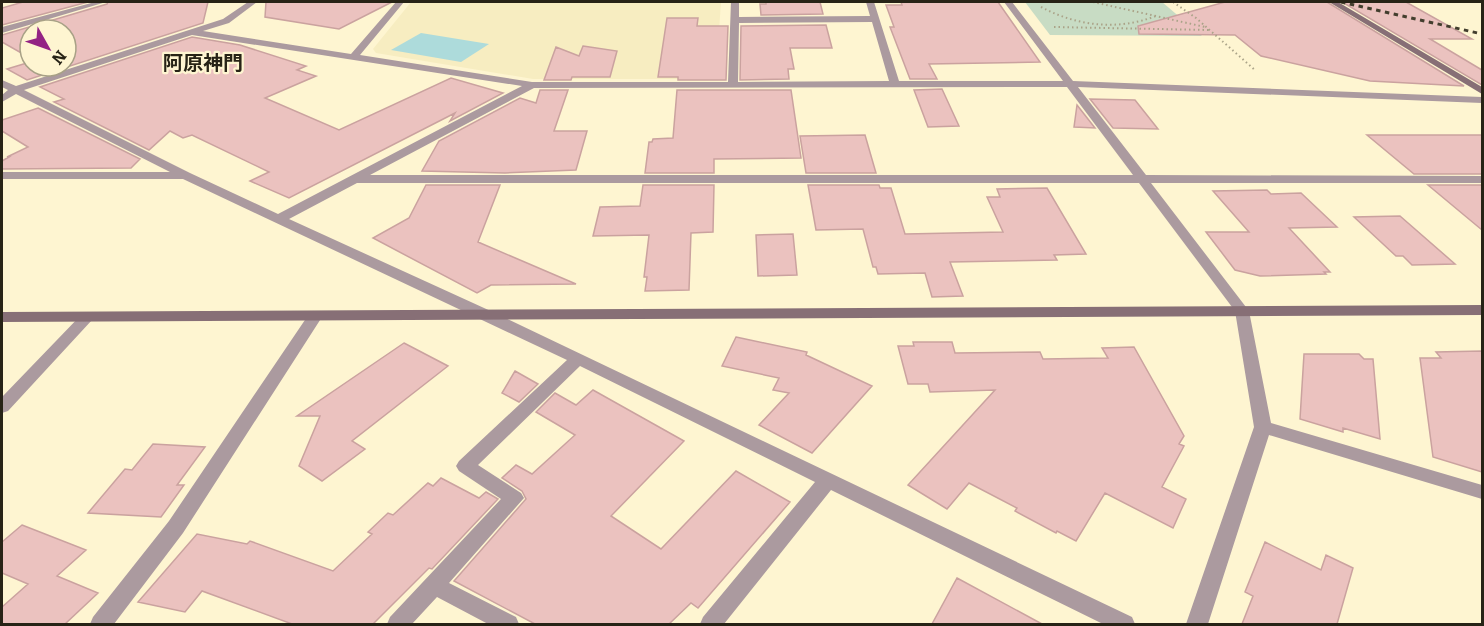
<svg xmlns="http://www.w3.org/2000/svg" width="1484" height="626" viewBox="0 0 1484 626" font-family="Bitter,'Noto Sans JP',serif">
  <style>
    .built { fill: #f7edc1 }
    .green { fill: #c8dcc4 }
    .water { fill: #addbdb }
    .building { fill: #ebc2bf; stroke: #caa29f; stroke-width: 1.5 }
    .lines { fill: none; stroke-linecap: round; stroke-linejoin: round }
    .path { stroke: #aaa388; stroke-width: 2; stroke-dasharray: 1.5 3; stroke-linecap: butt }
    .street { fill: #ab9a9f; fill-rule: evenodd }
    .secondary { fill: #876f76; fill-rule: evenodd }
    .rail { stroke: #433e2e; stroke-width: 3; stroke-dasharray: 4.5 4.5; stroke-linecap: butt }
    .labels { text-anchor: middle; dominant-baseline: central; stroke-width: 4.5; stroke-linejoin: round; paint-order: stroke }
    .far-quarter-label { font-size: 20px; font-weight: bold; fill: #272316; stroke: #fef5d1 }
  </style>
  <rect width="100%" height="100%" fill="#fef5d1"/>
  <path class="built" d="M411,2H721L716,75L705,79H533L376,53L373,49Z"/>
  <path class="green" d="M1025,2H1162L1202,36L1050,35Z"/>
  <path class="water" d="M421,33L489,44L461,62L391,50Z"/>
  <path class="building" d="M23,2H88L2,25V8Z
    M108,2H208L203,23L27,80L7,69L30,62V66H66V30H30V58L2,42V35L107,4Z
    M266,2H392L339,29L265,17Z
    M766,2H820L823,14L761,15L760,4H766Z
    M901,2H998L1040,62L929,64L937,79H910L890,27H894L886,5H902Z
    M1225,2H1327L1464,86L1370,81L1261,56L1235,35L1139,34L1138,26Z
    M1342,2H1406L1472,39H1430L1482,70V85Z
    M667,18H698L697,26H728L726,80H678V77H658Z
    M826,25L832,48H790L794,69H788L789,79L740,80L741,26Z
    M192,37L240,45L306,66L297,70L316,76L265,98L339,130L451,78L503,93L450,121L455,113L289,198L250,181L269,172L192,135L183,138L170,131L149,150L54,102L64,99L40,87Z
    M583,46L617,51L610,77H572L571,80H544L556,47L579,56Z
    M942,89L959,126L928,127L914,90Z
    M540,90H568L554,131H587L576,170L505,173L422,171L439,141L520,98L536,103Z
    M677,90H791L801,158L714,159V173H645L649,142H652L653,139L673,138Z
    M1090,99L1135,100L1158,129L1113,128Z
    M1077,105L1095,128L1074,127Z
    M38,108L140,159L131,168L2,169V161L9,157H7L28,147L2,131V120Z
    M865,135L876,173H806L800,136Z
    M1367,135H1482V174H1414Z
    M426,185H500L478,242L576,284L491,285L477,293L373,238L409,218Z
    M643,185H714L713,232L691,233L689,290L645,291L647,277H644L649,235L593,236L600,207L640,206Z
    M808,185H879L880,188H891L905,234L1003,232L987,197H1000L997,189L1047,188L1086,254L1054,255L1057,260L950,262L963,296L932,297L925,273L878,274L876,267H873L863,229L816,230Z
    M1428,185H1482V230Z
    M1267,190L1271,194L1301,193L1337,227L1289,228L1330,272H1324L1326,274L1260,276L1235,270L1206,232H1249L1213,191Z
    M1400,216L1455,264L1412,265L1403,256H1396L1354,217Z
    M793,234L797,275L758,276L756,235Z
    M736,337L807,352L806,355L872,386L812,453L759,425L789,393L773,390L779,378L722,366Z
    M913,342H952L955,353L1040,352L1043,359L1108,358L1102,348L1134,347L1184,436L1179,444L1184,446L1162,487L1186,499L1173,528L1105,493L1076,541L1057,531L1056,533L1015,511L1017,508L969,483L947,509L908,485L995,390L930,392L928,384H908L898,346H914Z
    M404,343L448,366L352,441L365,449L322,481L299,466L320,416H297Z
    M1482,351V472L1433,457L1420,358H1441L1436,352Z
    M1304,354H1359L1364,359H1373L1380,439L1343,428V432L1300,419Z
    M515,371L538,384L519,402L502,393Z
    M593,390L684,441L611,516L661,549L736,471L790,502L698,608L691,603L669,624H535L454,581L526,499L522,491L502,478L516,465L532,474L575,435L536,412L555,393L576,405Z
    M153,444L205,447L177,485H184L161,517L88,513L125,469L132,470Z
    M441,478L479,498L486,492L498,499L432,569L429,568L373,624H292L202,591L185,612L138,602L197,534L247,544L250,541L333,571L372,534L368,532L388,513L393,515L428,483L433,486Z
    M22,525L86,550L57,576L98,593L65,624H2V607L28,584L2,573V542Z
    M1265,542L1321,570L1326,555L1353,568L1337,624H1242L1253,596L1245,592Z
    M957,578L1042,624H932Z"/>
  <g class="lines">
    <path class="path" d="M1093,2L1205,27
      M1173,2L1196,18L1255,70
      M1041,7C1077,26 1117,31 1156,16
      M1054,27L1209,30"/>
    <path class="street" d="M95,2H106L2,33V27Z
      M248,2H257L229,23L203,31L351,54L396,2H404L360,55L532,82H728L731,2H739V17L870,16L866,2H874L899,81H1063L1004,2H1012L1073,81L1482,97V103L1078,87L1146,175L1482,176V183H1151L1249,311L1271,423L1482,485V499L1269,435L1208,624H1186L1254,427L1235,311L1139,183H357L289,219L495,313L1132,617L1135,624H1103L831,490L724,624H700L703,617L815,482L580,366L478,465L521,493L524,498L449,583L516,617L519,624H488L437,597L412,624H387L390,617L501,499L459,471L456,466L459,461L567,360L183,179H2V172H170L16,94L2,102V95L8,90L2,87V80L16,86L223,19ZM872,22L889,81L738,82L739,23ZM192,35L522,86L278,214L190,173L24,90ZM1067,87L1133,175H370L534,88Z
      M87,312L95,317L92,320L8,411L2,413V397L82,314Z
      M314,312L322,317L183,533L114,624H90L93,617L169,521L309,314Z"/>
    <path class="secondary" d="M1329,2H1338L1482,87V94Z
      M1482,305V315L2,322V312Z"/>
    <path class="rail" d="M1341,2L1482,34"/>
  </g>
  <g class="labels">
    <g class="far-quarter-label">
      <text x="203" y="63">阿原神門</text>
    </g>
  </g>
  <rect width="1484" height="626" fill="none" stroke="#272316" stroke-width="6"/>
  <g transform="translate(48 48) rotate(130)"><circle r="28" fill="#fef5d1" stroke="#a8a186" stroke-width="1.5"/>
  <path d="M0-4.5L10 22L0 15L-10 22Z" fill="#932384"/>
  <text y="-9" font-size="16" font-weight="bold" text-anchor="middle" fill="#272316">N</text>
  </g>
</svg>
